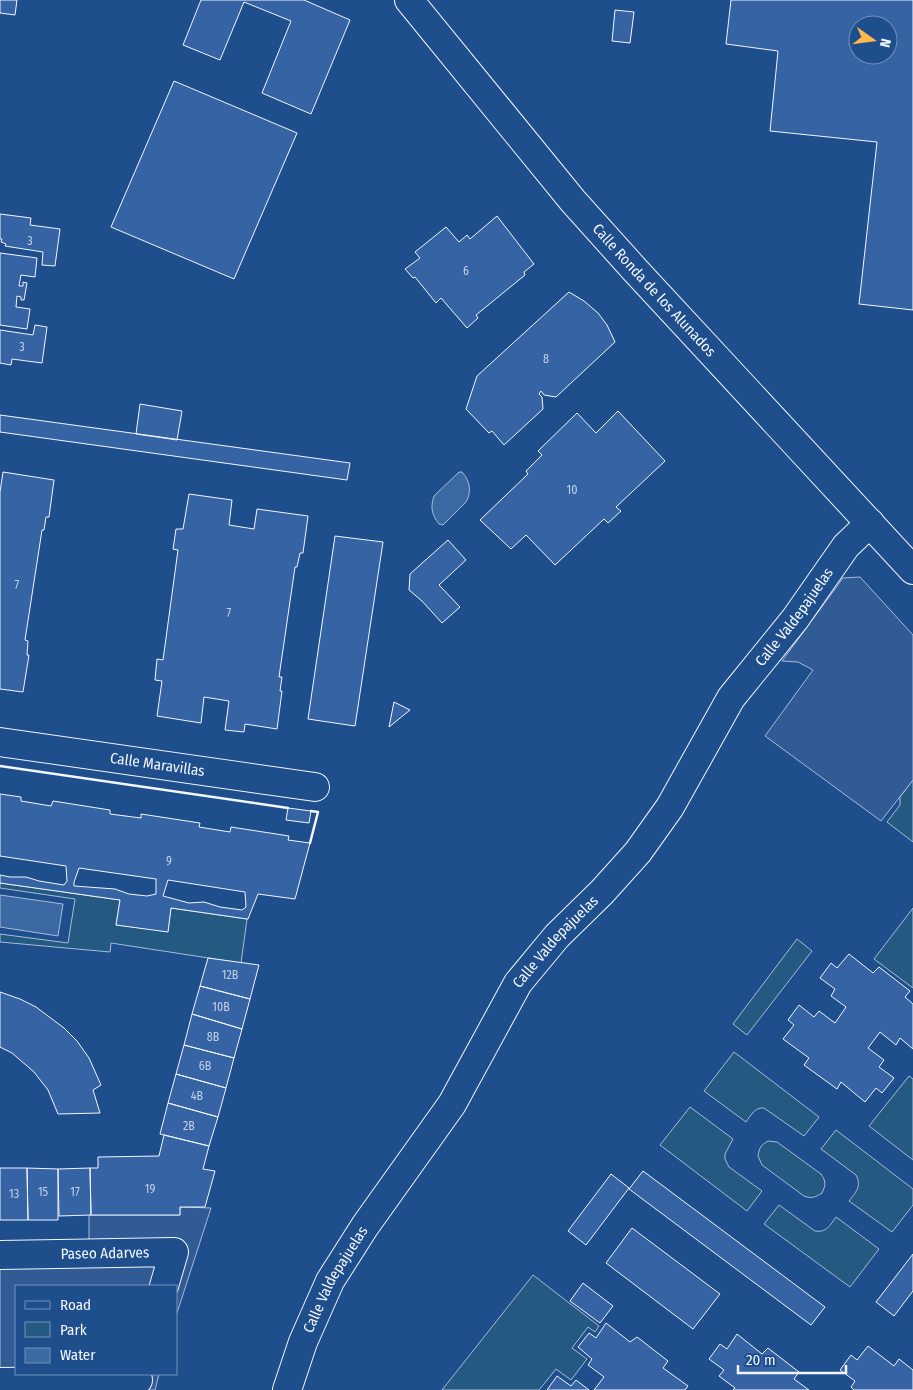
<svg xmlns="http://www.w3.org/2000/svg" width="913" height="1390" viewBox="0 0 913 1390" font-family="'Fira Sans Condensed',sans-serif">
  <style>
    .green { fill: #245a82; stroke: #a8bbd7 }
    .parking { fill: #305b95; stroke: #a8bbd7 }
    .water { fill: #3b69a3; stroke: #a8bbd7 }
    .building { fill: #3563a3; stroke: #f2f6ff; fill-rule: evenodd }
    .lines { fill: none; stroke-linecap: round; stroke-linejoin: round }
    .street-casing { stroke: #f2f6ff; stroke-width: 30 }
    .primary-casing { stroke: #f2f6ff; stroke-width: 30 }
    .street { stroke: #1f4e8c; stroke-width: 28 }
    .primary { stroke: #1f4e8c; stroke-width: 28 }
    .wall { stroke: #f2f6ff; stroke-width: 2.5 }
    .labels { text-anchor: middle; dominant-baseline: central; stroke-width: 4; stroke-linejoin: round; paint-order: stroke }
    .number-label { font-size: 12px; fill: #c3d1e8 }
    .street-label { font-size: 15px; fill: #f2f6ff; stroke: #1f4e8c }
  </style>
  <rect width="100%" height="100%" fill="#1f4e8c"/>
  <path class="green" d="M913,780V842L887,822L900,805V797Z
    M0,883L120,900L116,925L168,931L171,908L247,919L241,963L111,943L110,952L0,942V934L68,943L75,899L0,888Z
    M913,908V988L874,959Z
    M797,939L812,951L747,1035L733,1024Z
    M734,1052L819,1117L804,1136L764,1108C755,1107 751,1115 746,1122L704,1091Z
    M909,1076L913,1079V1160L869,1126Z
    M690,1107L733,1139L725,1154V1159L729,1167L762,1191L747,1211L660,1145Z
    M836,1130L913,1189V1205L892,1232L849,1201C856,1192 862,1186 856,1175L821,1149Z
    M768,1141L777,1142L821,1174C826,1181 826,1185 822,1193C816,1197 811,1199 804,1196L762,1165L758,1156C759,1148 761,1145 768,1141Z
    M779,1205L815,1231C827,1233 830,1225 836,1217L879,1249L850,1287L764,1224Z
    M533,1275L599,1326L595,1332L588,1327L572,1348L587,1359L571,1380L556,1369L539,1390H442Z"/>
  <path class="parking" d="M860,577L913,635V780L881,821L765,736L813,670L798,662L782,661L843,578Z
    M180,1207L211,1208L176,1316V1286H16V1374H159L155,1390H0V1244L89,1243V1215H180Z"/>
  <path class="water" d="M459,472H462C470,481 472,491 466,502L443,525L439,524C432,515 430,508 434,496Z
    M0,895L63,904L58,936L0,927Z"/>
  <path class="building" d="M0,0H17L15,15L0,13Z
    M201,0H304L350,20L311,114L262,93L291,21L244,2L220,60L183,45Z
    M731,0H913V310L859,304L877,142L770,131L778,51L726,44ZM858,25H888V55H858Z
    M615,10L634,12L630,43L612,41Z
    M174,81L297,133L234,279L111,227Z
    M0,214L31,218L30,225L60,229L55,266L42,265L43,252L5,246L6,244L1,242L2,239H0Z
    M497,216L534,264L524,272L525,275L476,315L478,318L467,328L441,298L436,303L415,277L413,278L405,269L420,258L415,252L446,227L459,242L467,235L470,239Z
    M0,253L37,258L35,277L21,275L19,286H23V282L27,283L24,300H21V297L17,296L16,307L30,309L27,329L0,325Z
    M569,292L584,301L598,313L607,325L615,342L556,397L544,395L541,391L539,394L542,397L543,409L504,445L492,431L489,433L466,409L477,376Z
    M35,325L47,327L42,363L12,359L11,365L0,363V330L33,335Z
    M140,404L182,411L177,440L136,434Z
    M618,411L665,461L616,507L621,511L608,523L604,519L555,565L526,535L511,549L480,520L528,474L526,471L542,455L538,451L577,413L596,433Z
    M0,415L350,463L347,480L0,432Z
    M3,472L54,480L49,517H46L44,530H42L25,640L28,641L27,655H29L23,692L0,689V492Z
    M189,494L232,500L229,525L254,529L257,509L308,516L303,553H300L297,567H295L279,677H282L280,691H282L277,729L245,724L244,732L225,730L229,701L204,697L201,723L157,716L162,681L155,680L157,659L163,660L178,550L173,549L176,529H183Z
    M335,536L383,542L355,726L308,719Z
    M448,540L466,560L439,585L460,607L442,623L422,601L409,590L410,574Z
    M394,702L410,710L389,727Z
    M0,794L21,797V801L51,806L53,801L110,810V814L141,818V814L200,823L199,827L230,832L231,827L289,836L288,840L310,843L295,899L258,894L248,919H247L171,908L168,932L116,925L120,900L0,883V875L10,877H26L39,881L64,885L67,881L66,866L0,856ZM79,868L156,879V894L147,896L129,894L115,889L74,886V882ZM168,880L245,892L246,907L242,910L220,907L204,902L189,903L163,896Z
    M288,808L311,811L309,823L286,820Z
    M849,954L873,973L879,967L910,991L905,997L913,1004V1049L900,1038L896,1045L880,1032L868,1048L884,1060L879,1067L894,1078L882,1093L876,1088L865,1102L841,1082L837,1089L804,1065L809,1058L783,1039L794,1025L788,1020L799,1005L814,1017L819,1011L835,1023L846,1007L831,996L835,989L820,978L831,963L837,968Z
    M208,958L259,965L250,999L200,986Z
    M200,986L250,999L242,1029L192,1014Z
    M0,992L20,999L36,1007L64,1028L77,1041L89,1058L101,1085L93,1090L100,1113L58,1114L48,1090L34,1072L12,1053L0,1047Z
    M192,1014L242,1029L234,1058L184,1045Z
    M184,1045L234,1058L226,1088L176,1074Z
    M176,1074L226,1088L218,1117L168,1103Z
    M168,1103L218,1117L209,1146L160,1134Z
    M164,1135L209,1146L203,1169L215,1171L205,1207H180V1215H91L90,1168H98V1157L159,1156Z
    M0,1168H27L28,1220H0Z
    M27,1168L58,1169V1220H28Z
    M90,1168L91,1215L59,1216L58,1169Z
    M643,1171L825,1307L811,1325L629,1189Z
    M611,1174L629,1188L586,1245L568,1231Z
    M632,1228L720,1294L693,1329L606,1263Z
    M913,1254V1291L894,1316L876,1302Z
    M583,1283L613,1306L600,1323L570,1301Z
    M606,1323L630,1342L637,1337L668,1361L663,1368L688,1386L685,1390H594L604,1377L588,1365L592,1359L578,1347L589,1333L596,1338Z
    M737,1334L762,1354L768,1348L799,1372L794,1379L809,1390H733L735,1388L719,1376L724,1370L709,1359L720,1344L727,1349Z
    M868,1346L894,1366L899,1359L913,1370V1390H854L851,1387L855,1381L840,1370L851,1355L857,1360Z
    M557,1376L571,1386L576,1380L589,1390H547Z"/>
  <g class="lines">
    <defs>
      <g id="street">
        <path id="s1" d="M0,742L315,787"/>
        <path id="s2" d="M0,1255L174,1252L164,1286"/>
        <path d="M0,1382L138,1380"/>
        <path id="s3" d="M287,1390L303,1342L330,1281L365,1226L452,1104L518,983L557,936L602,892L638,852L670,807L731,698L795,619L846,546L870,523"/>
      </g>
      <g id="primary">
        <path id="s4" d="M409,0L573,201L635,270L913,570"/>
      </g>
    </defs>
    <use href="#street" class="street-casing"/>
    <use href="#primary" class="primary-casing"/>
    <use href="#street" class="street"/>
    <use href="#primary" class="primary"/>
    <path class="wall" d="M0,766L288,808
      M310,843L318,812L311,811"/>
  </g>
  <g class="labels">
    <g class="number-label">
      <text x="30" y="241">3</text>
      <text x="466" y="271">6</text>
      <text x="22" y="347">3</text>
      <text x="546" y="359">8</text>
      <text x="572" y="490">10</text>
      <text x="17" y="585">7</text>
      <text x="229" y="613">7</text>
      <text x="169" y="861">9</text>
      <text x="230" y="975">12B</text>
      <text x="221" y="1007">10B</text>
      <text x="213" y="1037">8B</text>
      <text x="205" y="1066">6B</text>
      <text x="197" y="1096">4B</text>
      <text x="189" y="1126">2B</text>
      <text x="150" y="1189">19</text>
      <text x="43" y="1192">15</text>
      <text x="75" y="1192">17</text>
      <text x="14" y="1194">13</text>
    </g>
    <g class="street-label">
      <text stroke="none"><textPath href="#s4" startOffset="380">Calle Ronda de los Alunados</textPath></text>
      <text stroke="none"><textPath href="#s3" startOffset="931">Calle Valdepajuelas</textPath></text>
      <text stroke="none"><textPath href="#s1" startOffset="159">Calle Maravillas</textPath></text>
      <text stroke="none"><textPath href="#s3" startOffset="526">Calle Valdepajuelas</textPath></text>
      <text stroke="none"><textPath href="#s2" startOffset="105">Paseo Adarves</textPath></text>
      <text stroke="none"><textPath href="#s3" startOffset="121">Calle Valdepajuelas</textPath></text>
    </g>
  </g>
  <rect x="15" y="1285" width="162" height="90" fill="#1f4e8c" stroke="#7391ba"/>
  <rect x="25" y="1301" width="25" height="8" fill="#1f4e8c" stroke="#7391ba"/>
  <text x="60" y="1310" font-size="15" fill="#f2f6ff">Road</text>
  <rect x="25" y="1322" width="25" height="15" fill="#245a82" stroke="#7391ba"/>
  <text x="60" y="1335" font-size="15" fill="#f2f6ff">Park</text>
  <rect x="25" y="1348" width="25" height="15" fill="#3b69a3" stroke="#7391ba"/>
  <text x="60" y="1360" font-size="15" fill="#f2f6ff">Water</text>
  <g transform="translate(873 40) rotate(104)"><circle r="24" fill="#1f4e8c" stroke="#7391ba"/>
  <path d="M0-4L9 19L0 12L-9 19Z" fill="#ffb74d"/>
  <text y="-8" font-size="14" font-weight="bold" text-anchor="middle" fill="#f2f6ff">N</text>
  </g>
  <path d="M738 1365v8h108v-8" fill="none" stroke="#f2f6ff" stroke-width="2.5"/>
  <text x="746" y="1365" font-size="15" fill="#f2f6ff" stroke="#1f4e8c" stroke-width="4" paint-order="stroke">20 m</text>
</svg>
